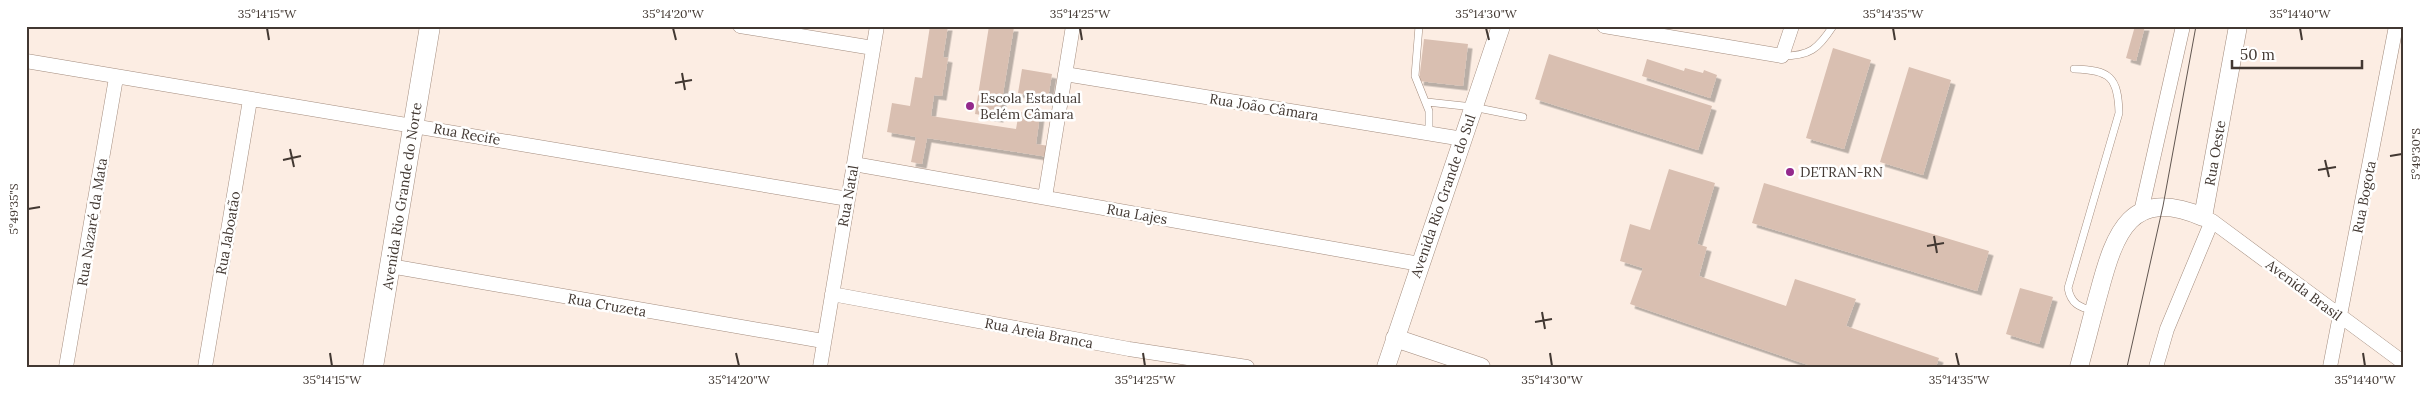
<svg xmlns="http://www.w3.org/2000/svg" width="2430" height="393" viewBox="0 0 2430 393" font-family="Lora,serif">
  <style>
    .building { fill: #d9bfb1; filter: url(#shadow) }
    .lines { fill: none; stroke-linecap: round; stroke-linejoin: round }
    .service-casing { stroke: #a38c7e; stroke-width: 8 }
    .minor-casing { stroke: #a38c7e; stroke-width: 15 }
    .tertiary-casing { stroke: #a38c7e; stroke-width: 19 }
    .secondary-casing { stroke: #a38c7e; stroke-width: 21 }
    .service { stroke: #fff; stroke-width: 7 }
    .minor { stroke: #fff; stroke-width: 14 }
    .tertiary { stroke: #fff; stroke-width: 18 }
    .secondary { stroke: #fff; stroke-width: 20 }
    .tram { stroke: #615650; stroke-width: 1 }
    .ticks { fill: none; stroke: #423832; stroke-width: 2 }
    .poi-dot { fill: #94298c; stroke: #fff; stroke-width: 2 }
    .labels { text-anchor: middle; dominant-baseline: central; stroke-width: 5; stroke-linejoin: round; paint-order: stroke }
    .poi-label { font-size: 14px; fill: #423832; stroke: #fff; text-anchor: start }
    .street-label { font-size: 14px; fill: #423832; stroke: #fff }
    .neatline { fill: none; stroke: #423832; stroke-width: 2 }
    .ticks-label { font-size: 12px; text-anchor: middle; fill: #423832 }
  </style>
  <defs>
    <filter id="shadow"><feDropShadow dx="4.5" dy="4.5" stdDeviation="0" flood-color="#0004"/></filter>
  </defs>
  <rect width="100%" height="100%" fill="#fcede3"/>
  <path class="building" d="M930,26H948L943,57L948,58L942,96L934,95L931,116L1016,129L1019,112L1040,115L1036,144L1049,146L1048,157L927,138L922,164L911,162L916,137L887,132L892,103L910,106L915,77L922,78Z
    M989,26L1014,27L999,118L975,114Z
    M2135,26H2145L2136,61L2126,58Z
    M1424,39L1468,44L1463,86L1419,81Z
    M1833,48L1871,60L1844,149L1806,138Z
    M1549,54L1712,106L1698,150L1535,99Z
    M1647,59L1684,71L1685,68L1703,73L1704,70L1717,75L1710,98L1642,76Z
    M1909,67L1951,80L1923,175L1880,162Z
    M1022,69L1052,74L1048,98L1018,93Z
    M1669,169L1715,183L1697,244L1707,247L1699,276L1786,306L1795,279L1856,299L1846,326L1939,358L1936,367H1814L1630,304L1643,268L1620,261L1630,224L1650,230Z
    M1764,183L1989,251L1977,291L1752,223Z
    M2020,288L2053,297L2039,344L2006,334Z"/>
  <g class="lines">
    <defs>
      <path id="service" d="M1419,26L1415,76L1429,111V133
        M1782,56C1810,56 1818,49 1833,26
        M2074,69C2110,70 2118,77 2119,113L2068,288C2071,304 2079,307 2094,311
        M1427,102L1473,107L1523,117"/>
      <path id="minor" d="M740,26L873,48
        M1604,26L1782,56L1792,26
        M26,61L848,199
        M1065,74L1463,139
        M854,164L1420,264
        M1045,197L1073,26
        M2141,212L2183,26
        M2203,217L2212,221L2404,363
        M390,266L823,341
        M832,294L1129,349L1247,367
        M66,367L116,78
        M205,367L250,100
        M820,367L877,26
        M2156,367L2167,329L2212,221
        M2330,367L2396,26"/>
      <path id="tertiary" d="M1395,338L1481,367
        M1386,367L1501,26
        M2079,367C2086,342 2092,317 2099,292C2115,232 2131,186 2203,217L2238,26"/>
      <path id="secondary" d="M373,367L430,26"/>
    </defs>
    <use href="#service" class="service-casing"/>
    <use href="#minor" class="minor-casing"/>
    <use href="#tertiary" class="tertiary-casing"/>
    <use href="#secondary" class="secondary-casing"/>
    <use href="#service" class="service"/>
    <use href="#minor" class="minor"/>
    <use href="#tertiary" class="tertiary"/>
    <use href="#secondary" class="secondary"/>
    <path class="tram" d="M2127,367L2163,206L2196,26"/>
  </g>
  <path class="ticks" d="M267,28L269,40M673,28L676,40M1080,28L1082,40M1486,28L1489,40M1893,28L1895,40M2300,28L2302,40M682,73L685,90M675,83L692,80M290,149L294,167M2390,156L2402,154M283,160L301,156M2325,160L2329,177M2318,170L2336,167M28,209L40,207M1934,236L1937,253M1927,246L1944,243M1542,312L1545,329M1535,322L1552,319M330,353L332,366M736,353L739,366M1143,353L1145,366M1550,353L1552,366M1956,353L1959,366M2363,353L2365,366"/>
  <g class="poi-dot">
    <circle cx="970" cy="106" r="5"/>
    <circle cx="1790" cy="172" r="5"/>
  </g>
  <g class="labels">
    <g class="poi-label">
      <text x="980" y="98">Escola Estadual<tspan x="980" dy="16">Belém Câmara</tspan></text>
      <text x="1800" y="172">DETRAN-RN</text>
    </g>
    <g class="street-label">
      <text transform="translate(1264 107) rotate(9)">Rua João Câmara</text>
      <text transform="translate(467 134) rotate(10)">Rua Recife</text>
      <text transform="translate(2215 153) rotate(-80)">Rua Oeste</text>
      <text transform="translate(402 196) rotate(-81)">Avenida Rio Grande do Norte</text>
      <text transform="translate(848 196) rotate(-80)">Rua Natal</text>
      <text transform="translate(1443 196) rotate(-71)">Avenida Rio Grande do Sul</text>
      <text transform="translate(2364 197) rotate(-79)">Rua Bogota</text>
      <text transform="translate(1137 214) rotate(10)">Rua Lajes</text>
      <text transform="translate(92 222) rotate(-81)">Rua Nazaré da Mata</text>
      <text transform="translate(228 233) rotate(-80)">Rua Jaboatão</text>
      <text transform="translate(2304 290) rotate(37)">Avenida Brasil</text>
      <text transform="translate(607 305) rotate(10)">Rua Cruzeta</text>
      <text transform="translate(1039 333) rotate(11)">Rua Areia Branca</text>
    </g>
  </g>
  <rect width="2430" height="393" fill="none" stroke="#ffffff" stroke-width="55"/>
  <path d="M2232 60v8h130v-8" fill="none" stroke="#423832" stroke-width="2.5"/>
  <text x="2240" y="60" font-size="15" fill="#423832" stroke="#ffffff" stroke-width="4" paint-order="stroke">50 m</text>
  <rect x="28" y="28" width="2374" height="338" class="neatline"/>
  <g class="ticks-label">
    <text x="267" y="18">35°14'15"W</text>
    <text x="673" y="18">35°14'20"W</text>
    <text x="1080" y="18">35°14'25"W</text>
    <text x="1486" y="18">35°14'30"W</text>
    <text x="1893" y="18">35°14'35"W</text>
    <text x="2300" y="18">35°14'40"W</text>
    <text transform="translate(2416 154) rotate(-90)" y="4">5°49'30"S</text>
    <text transform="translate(14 209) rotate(-90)" y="4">5°49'35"S</text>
    <text x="332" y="384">35°14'15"W</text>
    <text x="739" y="384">35°14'20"W</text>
    <text x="1145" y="384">35°14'25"W</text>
    <text x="1552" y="384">35°14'30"W</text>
    <text x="1959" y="384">35°14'35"W</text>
    <text x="2365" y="384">35°14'40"W</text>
  </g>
</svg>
